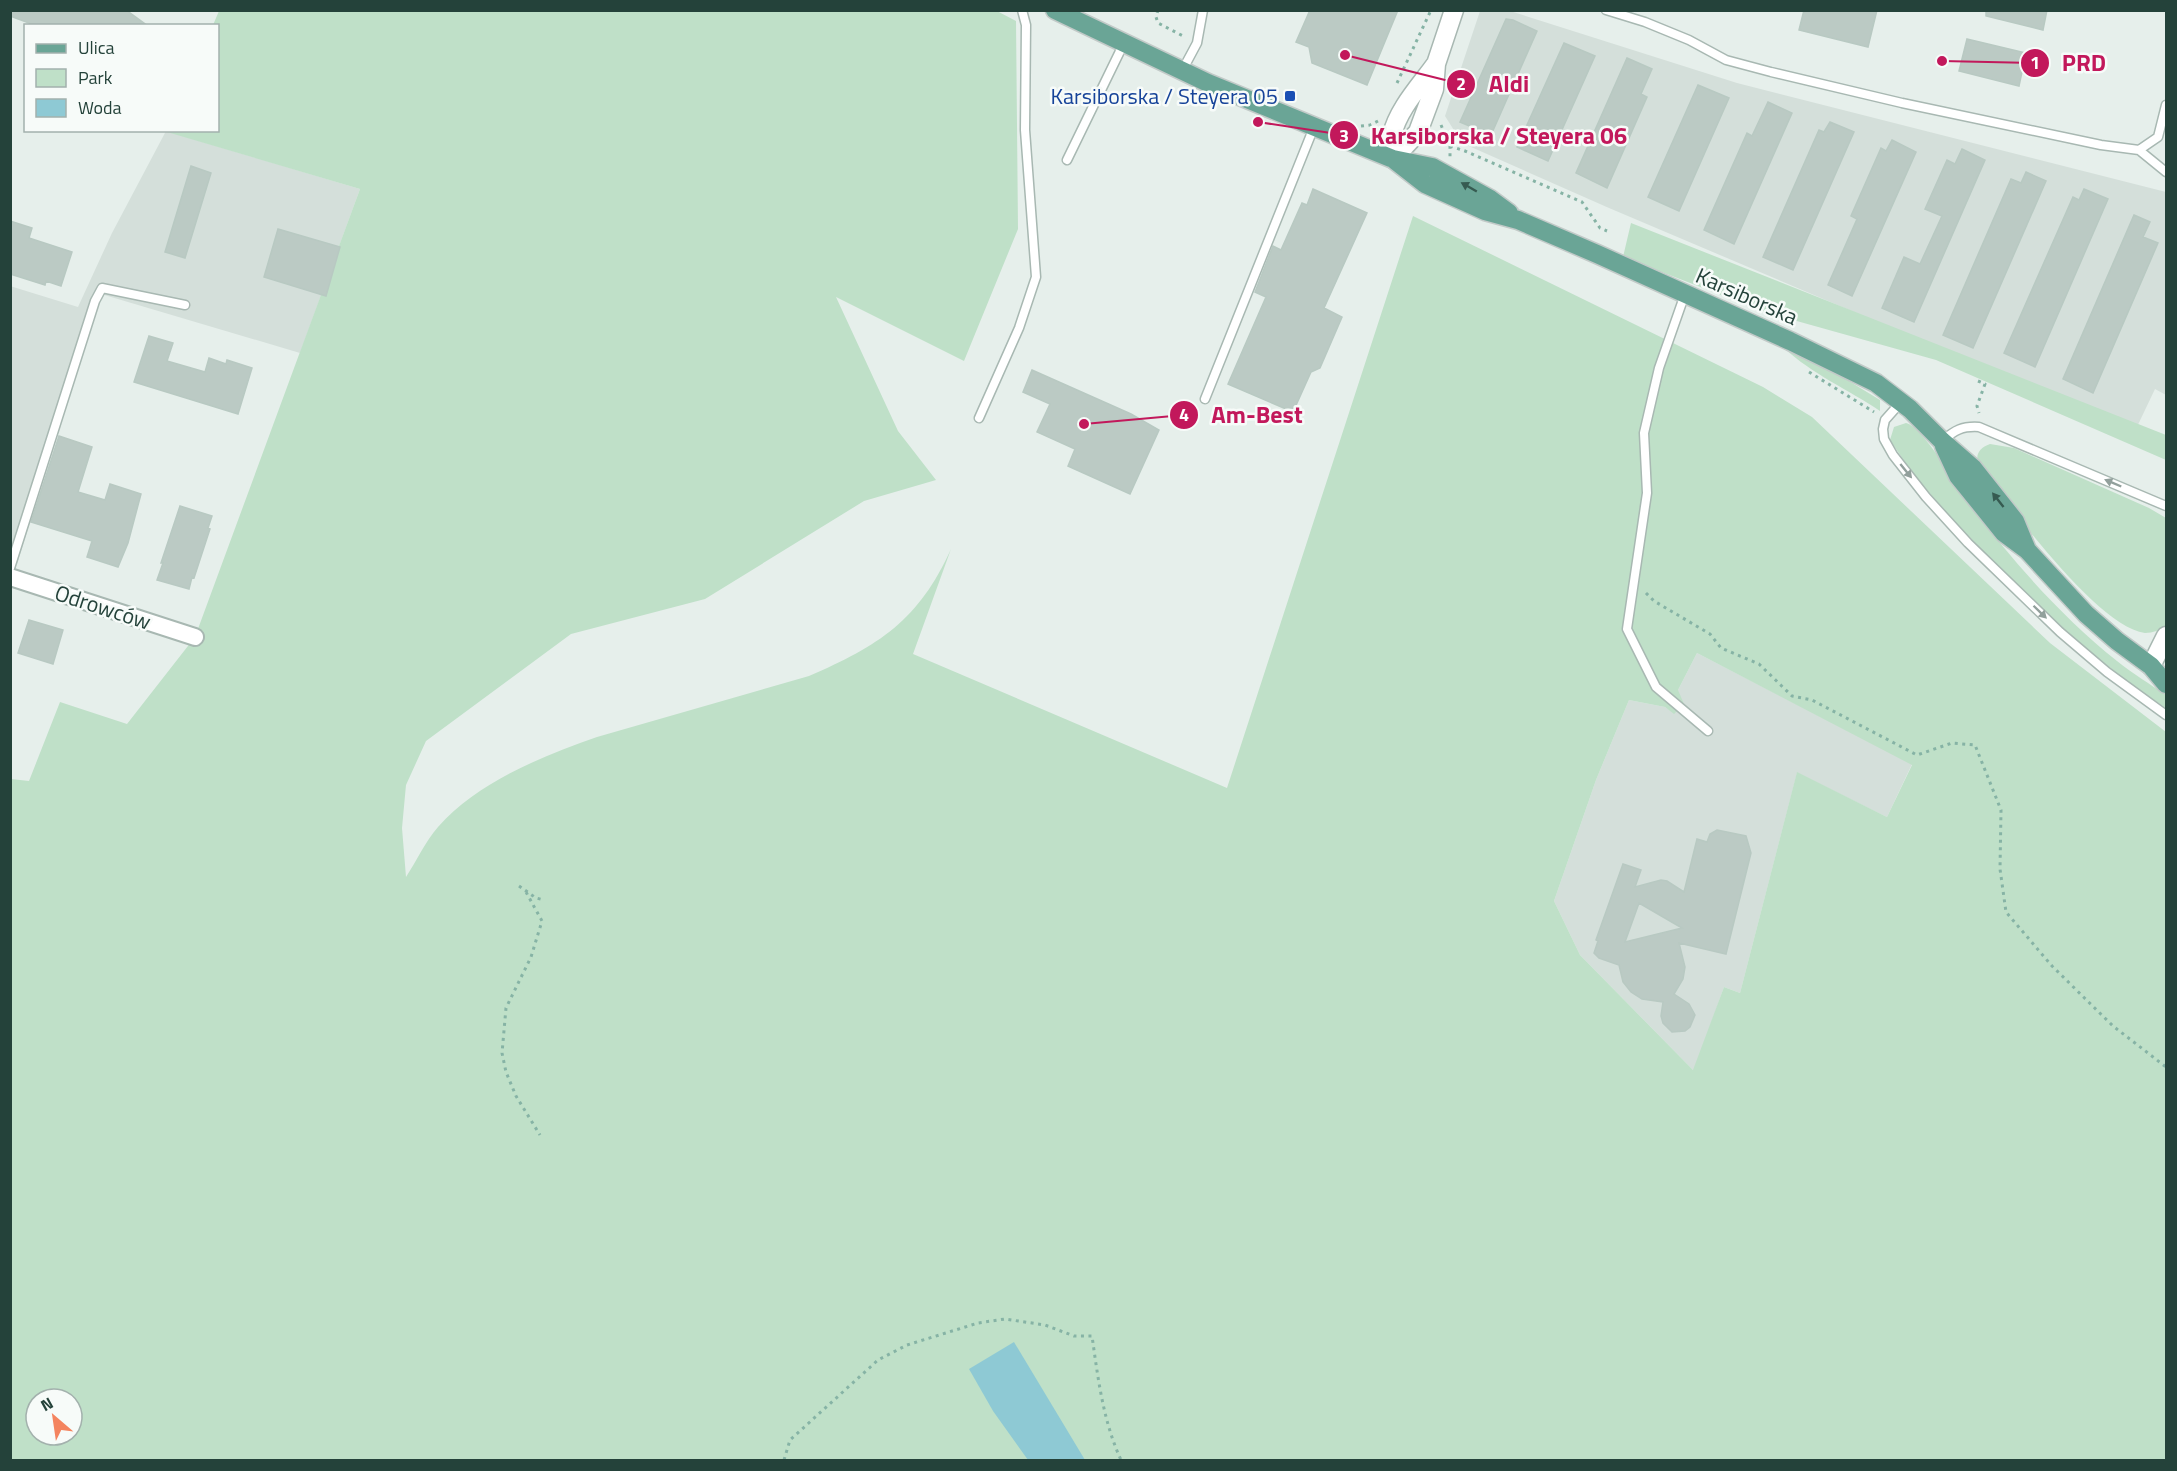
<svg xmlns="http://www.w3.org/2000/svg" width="2177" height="1471" viewBox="0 0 2177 1471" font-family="'Titillium Web',sans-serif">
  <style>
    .built { fill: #d4dfda }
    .green { fill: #bfe0c8; fill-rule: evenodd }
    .water { fill: #8ec9d4 }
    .building { fill: #bbcac4; stroke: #b8c9c2; stroke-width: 1.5; fill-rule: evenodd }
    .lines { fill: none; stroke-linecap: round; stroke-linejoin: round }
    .service-casing { stroke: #a8b8b2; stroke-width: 11 }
    .minor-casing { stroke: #a8b8b2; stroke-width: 20 }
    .tertiary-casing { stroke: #a8b8b2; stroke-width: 21 }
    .primary-casing { stroke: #c2cac8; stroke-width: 21 }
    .path { stroke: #86b3a5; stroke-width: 3; stroke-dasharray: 3 4.5; stroke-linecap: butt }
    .service { stroke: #fff; stroke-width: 8 }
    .minor { stroke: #fff; stroke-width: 16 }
    .tertiary { stroke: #fff; stroke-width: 18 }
    .primary { stroke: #6aa596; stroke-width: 18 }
    .oneway { fill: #365b51 }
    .oneway2 { fill: #92a09c }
    .transit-dot { fill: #1a4fb4; stroke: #f7fbf9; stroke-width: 2 }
    .labels { text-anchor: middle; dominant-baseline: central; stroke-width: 5; stroke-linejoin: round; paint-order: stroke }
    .transit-label { font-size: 22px; fill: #164399; stroke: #f7fbf9; text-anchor: end }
    .street-label { font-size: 22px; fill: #24423a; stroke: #f7fbf9 }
    .leader { fill: none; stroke: #c2185b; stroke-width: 2 }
    .callout-dot { fill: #c2185b; stroke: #f7fbf9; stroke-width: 2 }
    .mark-label { font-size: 18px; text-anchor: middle; font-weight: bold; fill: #fff }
    .callout-label { font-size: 24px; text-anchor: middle; font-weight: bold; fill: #c2185b; stroke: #f7fbf9; stroke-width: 5; stroke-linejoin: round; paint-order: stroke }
  </style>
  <rect width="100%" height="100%" fill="#e6efeb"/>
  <path class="built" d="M1480,11H1510L1737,83L2166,192V395L2155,389L2135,431L1609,208L1462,143L1445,116Z
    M166,131L360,189L300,353L101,294L17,564L10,562V286L78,307L112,233Z
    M1697,653L1912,764L1887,817L1797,773L1740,993L1724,987L1694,1071L1580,955L1554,901L1596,780L1629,700L1665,707L1674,713L1678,690Z"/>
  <path class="green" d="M995,10L1016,21L1018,229L964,361L836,297L898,431L936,480L864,501L705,599L571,634L426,741L406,785L402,828L406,877C417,860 425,842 438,827C479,781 541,757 597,737L809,676C879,646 919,620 951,549L913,654L1227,788L1413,216L1763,387L1812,417L2050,643L2166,732V1460H11V779L29,781L60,702L127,724L195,637L360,189L167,132L218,130V26L213,25L219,11ZM1697,653L1912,765L1887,817L1797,772L1740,993L1724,987L1693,1070L1580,955L1554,901L1596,780L1629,700L1665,707L1674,714L1684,704L1678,690ZM36,1399H72V1435H36Z
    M1631,223L2166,435V460L1936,360L1765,312L1623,257Z
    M1784,348L1844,378L1880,400V411C1849,390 1812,374 1784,348Z
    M1906,423C1923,427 1956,484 1968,501C2010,559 2061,616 2117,661C2133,674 2150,684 2166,695V708C2106,669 2051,619 2000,568C1960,528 1921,488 1890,440L1894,427Z
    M1990,444L2014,448L2149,508L2166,518V626C2160,630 2153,633 2145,633C2098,628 2010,506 1980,468C1974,457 1978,448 1990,444Z"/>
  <path class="water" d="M1014,1342L1085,1460H1028L993,1411L969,1369Z"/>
  <path class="building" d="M10,10H126L148,26H37L10,16Z
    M1310,10H1398L1367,85L1312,63L1309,47L1296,42Z
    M1804,10H1877L1868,47L1799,30Z
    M1986,10H2047L2043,30L1986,16Z
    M1506,19L1513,20L1537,31L1491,135L1460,122Z
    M1967,39L2026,53L2019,86L1959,71Z
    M1564,43L1595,56L1548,161L1517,147Z
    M1627,58L1652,69L1641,94L1647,97L1607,188L1576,173Z
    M1698,85L1729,98L1679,211L1648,197Z
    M1768,102L1792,113L1734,244L1704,230L1747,133L1752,136Z
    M1830,122L1854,132L1793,270L1763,257L1819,130L1824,132Z
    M1892,140L1916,152L1852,296L1828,285L1857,219L1851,216L1881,148L1886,151Z
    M1962,149L1985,160L1914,322L1882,308L1904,257L1920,264L1942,216L1925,209L1947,160L1955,164Z
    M191,166L211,173L185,258L165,252Z
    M2026,172L2046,181L1973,348L1943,335L2011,179L2021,183Z
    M1313,189L1367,213L1324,308L1342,317L1320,368L1311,372L1293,412L1228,384L1266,297L1255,292L1273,246L1281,250L1302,203L1307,205Z
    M2084,189L2108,199L2035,367L2004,353L2073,197L2079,200Z
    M2134,215L2150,222L2143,237L2158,243L2093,393L2063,379Z
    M10,221L32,228L29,238L72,252L61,286L46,281L45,285L10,274Z
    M278,229L340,247L326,296L264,277Z
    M149,336L173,343L167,361L205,372L209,358L226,364L227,360L252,368L238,414L134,382Z
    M1032,370L1131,414L1159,430L1130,494L1068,466L1075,449L1037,432L1050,404L1023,392Z
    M59,436L92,447L78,492L105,500L110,484L141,494L128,543L118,567L87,557L92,541L31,522Z
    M180,506L212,516L208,528L210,529L194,578L192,577L189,589L157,580L163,563H161Z
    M29,620L63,630L53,664L18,653Z
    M1717,830L1746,836L1751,853L1726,954L1679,943L1685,967L1683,979L1674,994L1689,1004L1695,1015L1690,1027L1685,1031L1672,1032L1663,1023L1661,1016L1663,1002L1642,999L1631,992L1623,982L1619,965L1599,958L1594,953L1598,941L1596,940L1623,864L1641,870L1635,887L1661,880L1667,881L1684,892L1697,839L1707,842L1710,834ZM1639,903L1682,928L1625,942Z"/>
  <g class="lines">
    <defs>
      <path id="service" d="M1606,10L1645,22L1689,40L1726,60L1771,72L1902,103L2101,145L2139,150L2158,137L2166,105
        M1182,71L1197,43L1203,10
        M2139,150L2166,172
        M1067,160L1124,43
        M1685,294L1659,368L1644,433L1647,493L1627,629L1656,687L1708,731
        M1205,399L1314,127
        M1901,402L1885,420L1883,429L1884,439L1893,455L1926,497L1968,543L2060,632L2107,672L2166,715
        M979,418L1019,328L1036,277L1025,130L1026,25L1022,10
        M1942,441C1955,430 1962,426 1979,427L2166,506
        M10,568L95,301L102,288L185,305"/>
      <path id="minor" d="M10,577L195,637"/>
      <path id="tertiary" d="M1393,159L1418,132L1434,89L1436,64L1454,10
        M1393,159C1393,152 1391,142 1392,135C1398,109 1420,86 1435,65
        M2151,666L2166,636"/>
      <path id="primary" d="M1055,10L1208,83L1393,159L1432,167L1490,199L1509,213
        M1393,159L1425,184L1485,211L1518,220L1597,254L1790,341L1876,383L1910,409L1942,441L1973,468L2015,521L2027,550
        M1944,446L1958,476L2004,533L2027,550L2086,614L2117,641L2151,666L2166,684"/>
    </defs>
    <use href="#service" class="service-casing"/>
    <use href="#minor" class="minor-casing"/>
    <use href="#tertiary" class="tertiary-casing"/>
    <use href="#primary" class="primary-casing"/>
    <path class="path" d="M1158,10L1156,17L1158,23L1185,37
      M1397,83L1431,10
      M1441,125L1450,146V158
      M1361,126L1370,125L1378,121
      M1450,146L1465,151L1582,202L1600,228L1607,231
      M1809,372L1874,412
      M1978,381L1985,384L1977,406L1979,413
      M1646,593L1654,601L1710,634L1721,648L1759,664L1792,696L1812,700L1917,755L1952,743L1975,745L2001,810L2000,869L2006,912L2052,966L2113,1026L2166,1067
      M519,886L536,898L544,900
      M526,892L542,921L531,957L506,1008L502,1053L506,1072L516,1096L540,1135
      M784,1460L790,1440L878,1360L907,1345L978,1323L1005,1319L1045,1325L1074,1336H1092C1098,1378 1103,1421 1121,1460"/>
    <use href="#service" class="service"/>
    <use href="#minor" class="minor"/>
    <use href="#tertiary" class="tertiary"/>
    <use href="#primary" class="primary"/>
  </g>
  <defs><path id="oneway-solid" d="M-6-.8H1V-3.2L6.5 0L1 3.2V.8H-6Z" transform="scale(1.5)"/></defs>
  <g class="oneway">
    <use href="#oneway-solid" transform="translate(1469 187) rotate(-150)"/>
    <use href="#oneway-solid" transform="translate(1998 500) rotate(-128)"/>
  </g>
  <g class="oneway2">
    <use href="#oneway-solid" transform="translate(1906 471) rotate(51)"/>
    <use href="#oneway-solid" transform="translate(2113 483) rotate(-157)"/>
    <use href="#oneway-solid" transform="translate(2040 612) rotate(44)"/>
  </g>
  <rect class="transit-dot" x="1284" y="90" width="12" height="12" rx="3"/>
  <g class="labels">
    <g class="transit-label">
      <text x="1278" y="96">Karsiborska / Steyera 05</text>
    </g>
    <g class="street-label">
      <text transform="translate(1747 296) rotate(24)">Karsiborska</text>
      <text transform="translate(103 607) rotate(18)">Odrowców</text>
    </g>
  </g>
  <path class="leader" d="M1942 61L2035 63M1345 55L1461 84M1258 122L1344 135M1084 424L1184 415"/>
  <g class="callout-dot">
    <circle cx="1942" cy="61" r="6"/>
    <circle cx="1345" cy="55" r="6"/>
    <circle cx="1258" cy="122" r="6"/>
    <circle cx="1084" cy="424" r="6"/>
    <circle cx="2035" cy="63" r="15"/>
    <circle cx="1461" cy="84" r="15"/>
    <circle cx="1344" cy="135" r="15"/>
    <circle cx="1184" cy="415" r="15"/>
  </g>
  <g class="mark-label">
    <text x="2035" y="69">1</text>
    <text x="1461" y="90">2</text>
    <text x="1344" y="142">3</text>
    <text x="1184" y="421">4</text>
  </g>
  <g class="callout-label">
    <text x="2084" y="71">PRD</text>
    <text x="1509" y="92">Aldi</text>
    <text x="1499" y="144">Karsiborska / Steyera 06</text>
    <text x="1257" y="423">Am-Best</text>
  </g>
  <rect width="2177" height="1471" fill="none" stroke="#24423a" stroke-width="24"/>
  <rect x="24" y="24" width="195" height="108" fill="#f7fbf9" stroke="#a3b1ad" stroke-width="1.5"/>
  <rect x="36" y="44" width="30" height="9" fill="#6aa596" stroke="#a3b1ad" stroke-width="1.5"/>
  <text x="78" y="54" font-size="18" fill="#24423a">Ulica</text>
  <rect x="36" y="69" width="30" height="18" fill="#bfe0c8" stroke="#a3b1ad" stroke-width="1.5"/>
  <text x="78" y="84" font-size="18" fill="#24423a">Park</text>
  <rect x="36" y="99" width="30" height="18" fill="#8ec9d4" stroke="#a3b1ad" stroke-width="1.5"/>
  <text x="78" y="114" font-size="18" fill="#24423a">Woda</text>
  <g transform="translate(54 1417) rotate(331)"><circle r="28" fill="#f7fbf9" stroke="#a3b1ad" stroke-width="1.5"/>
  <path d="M0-4.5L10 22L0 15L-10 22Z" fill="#f4845f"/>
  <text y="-9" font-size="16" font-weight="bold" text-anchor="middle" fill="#24423a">N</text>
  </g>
</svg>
